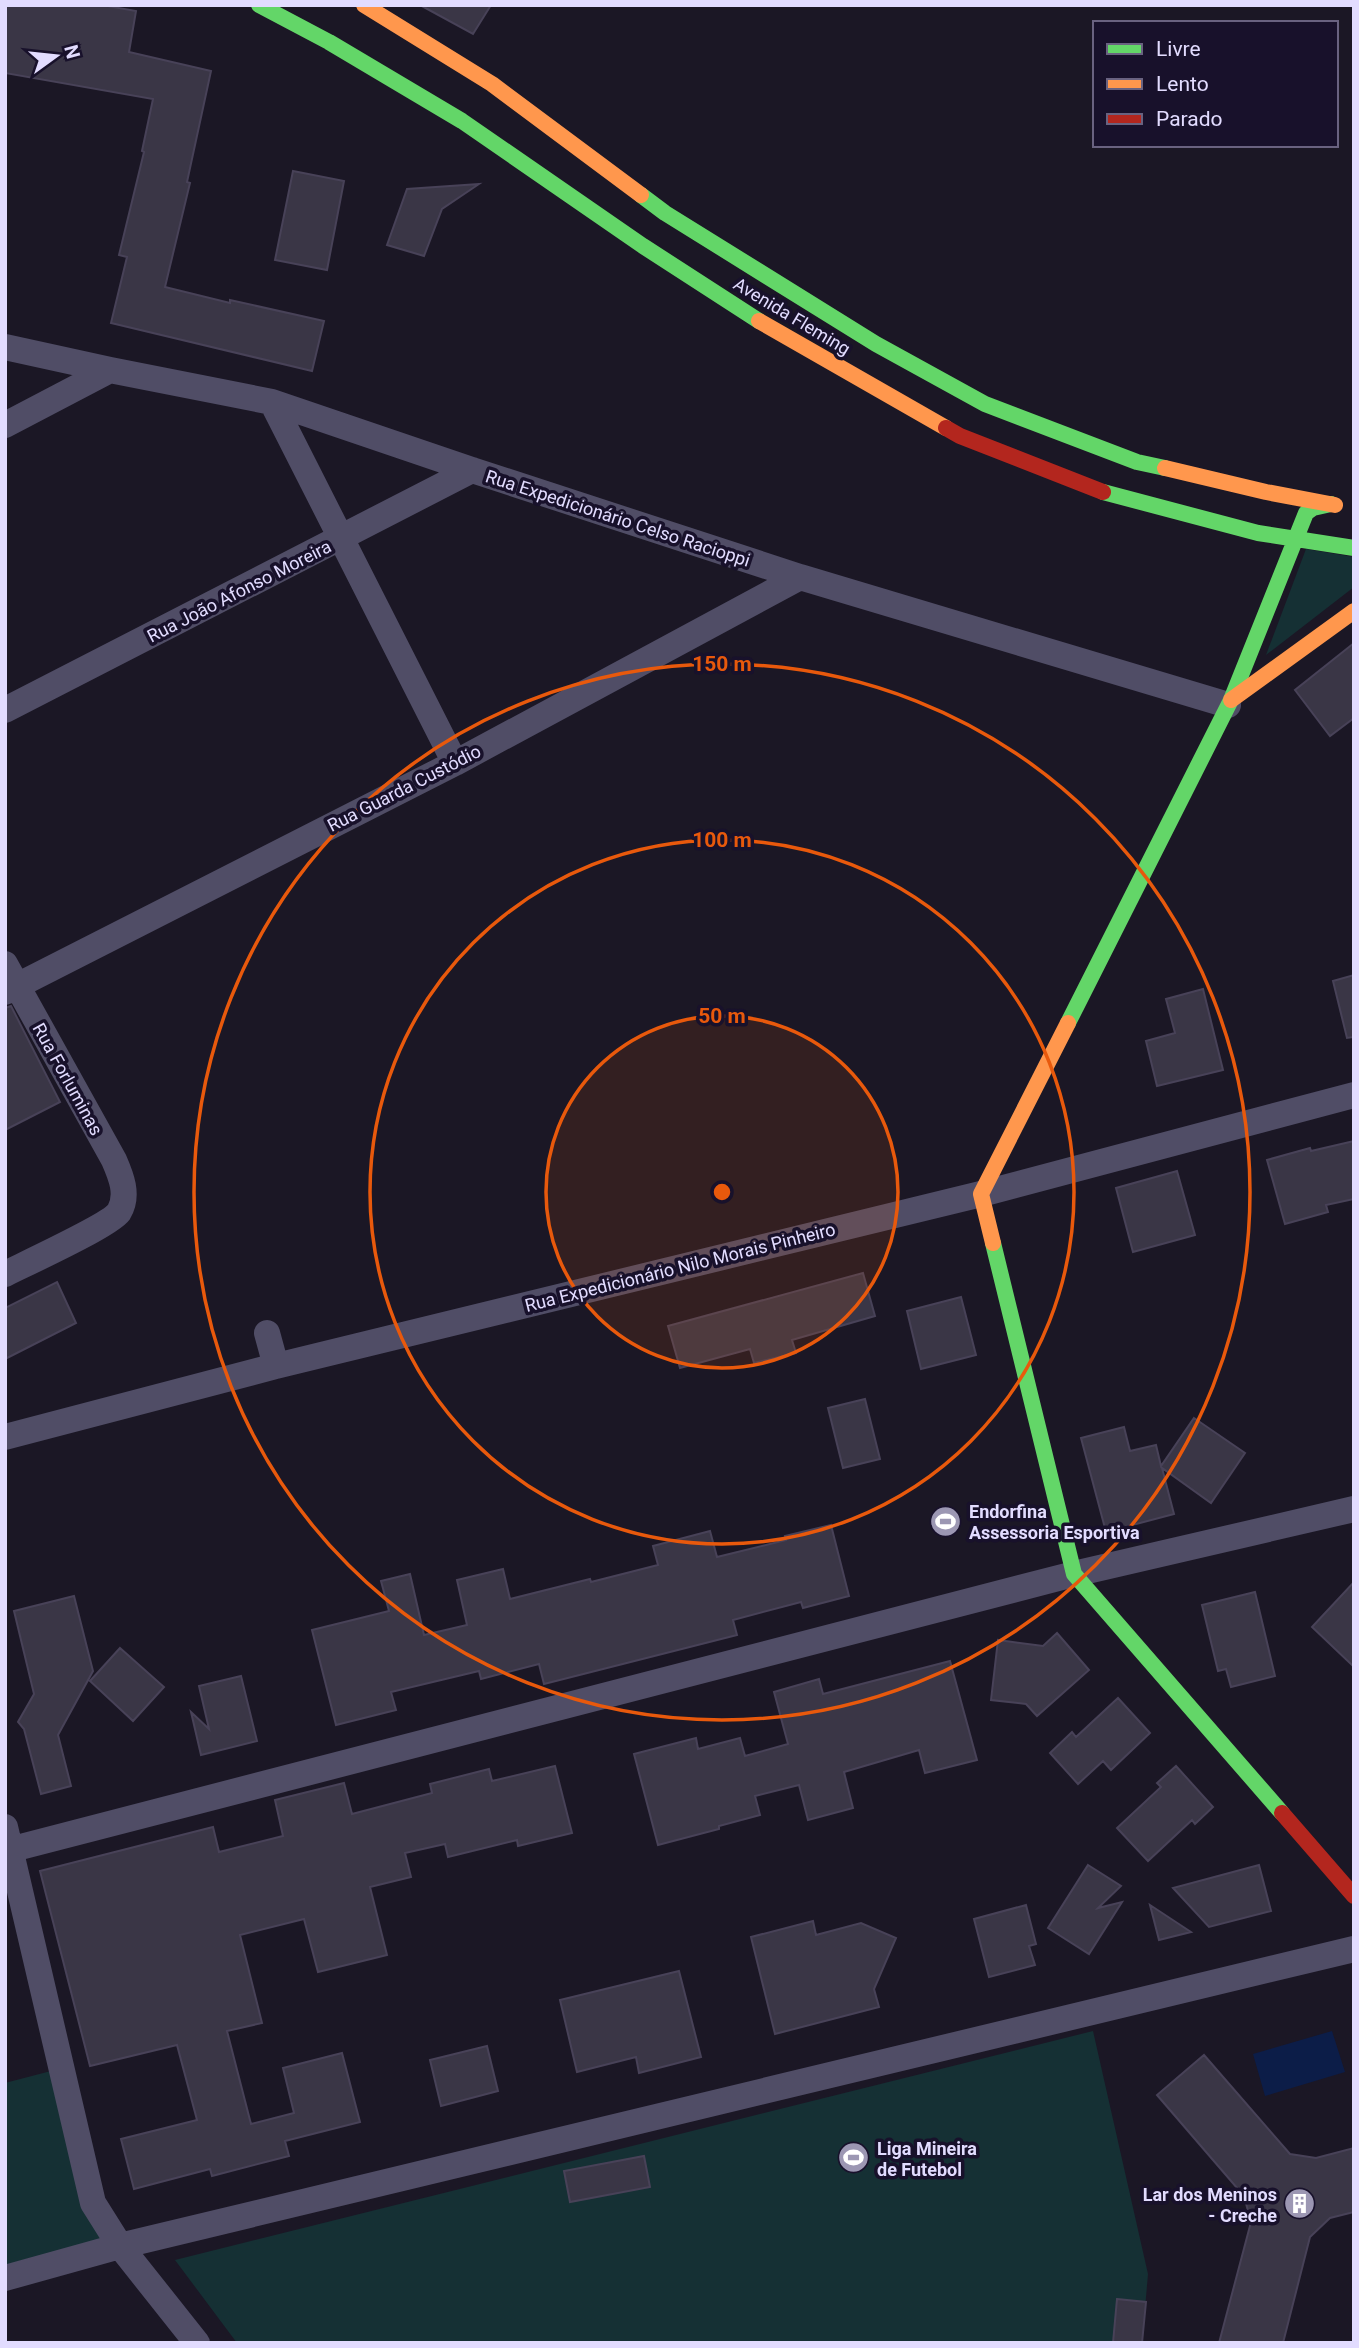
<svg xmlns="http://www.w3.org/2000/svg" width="1359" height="2348" viewBox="0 0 1359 2348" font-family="Roboto,sans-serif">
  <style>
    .green { fill: #153034 }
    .water { fill: #0c1d48 }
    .building { fill: #3a3646; stroke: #484258; stroke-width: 2 }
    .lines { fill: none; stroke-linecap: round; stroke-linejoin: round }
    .street { stroke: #504d66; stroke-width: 26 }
    .fast { stroke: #63d668; stroke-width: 16 }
    .slow { stroke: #ff974d; stroke-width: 16 }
    .jam { stroke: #b3261e; stroke-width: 16 }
    .ring { fill: none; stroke: #e8590c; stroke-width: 3.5 }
    .labels { text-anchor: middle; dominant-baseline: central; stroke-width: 7; stroke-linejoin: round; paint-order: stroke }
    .street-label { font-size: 18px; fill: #e2dcff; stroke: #18112b }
    .poi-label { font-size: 18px; font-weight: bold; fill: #e2dcff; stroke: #18112b; text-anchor: start }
    .centre { fill: #e8590c; stroke: #18112b; stroke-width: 3.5 }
    .ring-label { font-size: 21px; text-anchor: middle; font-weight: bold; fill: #e8590c; stroke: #18112b; stroke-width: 7; stroke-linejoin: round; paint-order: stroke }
  </style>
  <rect width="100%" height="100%" fill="#1b1725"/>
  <path class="green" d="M1306,549L1354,557V587L1266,655Z
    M1093,2031L1148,2274L1142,2343H237L175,2260Z
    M51,2071L114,2247L5,2272V2217L7,2216L5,2209V2083Z"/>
  <path class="water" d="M1332,2031L1345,2072L1265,2096L1253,2054Z"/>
  <path class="building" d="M5,5H102L136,11L129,52L211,71L187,182L190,183L165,287L230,303V300L324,321L312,371L111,323L127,257L119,255L144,152L142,151L153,99L5,73Z
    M420,5H491L473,34Z
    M293,171L344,181L327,270L275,260Z
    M479,184L442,209L424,256L387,245L407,189Z
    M1354,643V718L1330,736L1295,690Z
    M1354,975V1037L1347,1038L1333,981Z
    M1203,989L1223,1070L1157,1086L1146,1041L1175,1033L1166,999Z
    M11,1006L60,1102L5,1130V1008Z
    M1354,1141V1199L1326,1205L1328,1212L1285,1224L1267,1160L1310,1148L1311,1151Z
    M1177,1171L1195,1235L1133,1252L1116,1188Z
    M863,1273L875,1316L792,1340L796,1353L754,1363L750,1349L680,1368L668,1326Z
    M57,1282L76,1323L5,1359V1308Z
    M961,1297L976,1355L921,1369L907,1311Z
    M865,1399L880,1459L843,1468L828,1408Z
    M1194,1418L1245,1453L1211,1503L1162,1468L1174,1514L1106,1532L1081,1438L1124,1427L1130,1451L1156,1445L1161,1466Z
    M831,1525L849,1596L803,1608L801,1602L733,1620L737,1635L544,1684L539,1664L481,1679L479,1671L391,1692L396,1710L336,1725L312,1630L389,1611L381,1581L410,1574L424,1635L467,1625L457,1580L503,1569L510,1599L590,1579L591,1582L658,1565L653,1546L710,1531L717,1557L786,1540L785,1536Z
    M1354,1582V1667L1312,1627Z
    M1255,1592L1275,1676L1231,1687L1226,1669L1218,1671L1202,1605Z
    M74,1596L93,1671L58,1735L71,1786L41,1794L24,1729L18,1722L34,1694L14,1611Z
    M1057,1633L1089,1670L1037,1716L1026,1704L991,1700L998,1640L1043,1646Z
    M120,1648L164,1687L133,1721L90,1681Z
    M950,1661L977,1760L925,1773L919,1750L844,1772L853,1808L808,1820L799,1785L755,1796L760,1815L719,1826V1829L658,1845L634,1754L696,1738L698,1749L740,1738L745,1756L788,1744L774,1692L819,1679L823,1694Z
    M241,1676L257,1741L201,1755L191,1712L209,1729L199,1686Z
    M1118,1698L1150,1733L1111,1770L1103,1761L1078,1784L1050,1753L1072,1732L1076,1737Z
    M555,1766L572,1833L518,1846L517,1840L448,1857L445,1844L405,1853L411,1877L370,1887L387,1955L318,1972L304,1919L240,1935L262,2023L227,2031L251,2124L294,2113L283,2068L342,2053L360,2122L285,2141L289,2156L212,2176L210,2169L134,2189L121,2139L197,2120L177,2045L90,2066L40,1871L213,1827L219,1852L283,1836L275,1800L344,1783L352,1814L432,1793L430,1784L489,1769L492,1781Z
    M1176,1766L1213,1807L1195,1824L1192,1820L1148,1861L1117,1828L1161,1787L1157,1783Z
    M1088,1865L1121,1886L1098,1908L1122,1902L1089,1954L1048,1928Z
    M1259,1865L1271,1911L1209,1927L1173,1888Z
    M1026,1905L1036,1944L1029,1946L1035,1965L989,1977L974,1919Z
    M1150,1905L1191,1932L1159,1940Z
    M813,1921L816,1935L861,1923L896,1938L874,1989L879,2007L775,2034L751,1937Z
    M679,1971L701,2057L639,2073L636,2057L577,2072L560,2000Z
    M487,2046L498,2091L441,2106L430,2060Z
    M1204,2055L1290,2154L1316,2158L1354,2148V2212L1330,2218L1310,2237L1283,2343H1219L1251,2222L1244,2196L1157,2095Z
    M644,2156L650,2187L570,2202L564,2171Z
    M1117,2299L1146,2302L1142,2343H1113Z"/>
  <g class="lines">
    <path class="street" d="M5,347L110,370L272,402L472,470L800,577L1228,705
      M272,402L455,763
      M5,425L110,370
      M5,710L472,470
      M5,964L114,1160C121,1176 129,1195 119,1212C110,1225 25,1264 5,1274
      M5,992L455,763L800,577
      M267,1333L276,1366
      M5,1437L276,1366L981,1194L1354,1095
      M5,1827L93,2203L120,2246L197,2343
      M5,1851L1074,1574L1354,1509
      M5,2278L120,2246L1354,1949"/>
    <path class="fast" d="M259,5L329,42L462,121L643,246L759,321
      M641,195L665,213L876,344L985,404L1137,462L1165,468
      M1103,492L1258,533L1354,548
      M1068,1023L1231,700L1306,513L1313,508L1331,504
      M993,1243L1074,1574L1282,1813"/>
    <path class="slow" d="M364,5L492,84L641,195
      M759,321L946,428
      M1165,468L1266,492L1335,505
      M1231,700L1354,611
      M993,1243L981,1194L1068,1023"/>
    <path class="jam" d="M946,428L960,436L1103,492
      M1282,1813L1354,1896"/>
  </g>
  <circle cx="722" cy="1192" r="176" fill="#e8590c" fill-opacity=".12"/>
  <g class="ring">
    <circle cx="722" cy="1192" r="176"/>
    <circle cx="722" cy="1192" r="352"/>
    <circle cx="722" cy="1192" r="528"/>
  </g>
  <defs>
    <symbol id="stadium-disc" viewBox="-11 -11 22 22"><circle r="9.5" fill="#9c97b3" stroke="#18112b"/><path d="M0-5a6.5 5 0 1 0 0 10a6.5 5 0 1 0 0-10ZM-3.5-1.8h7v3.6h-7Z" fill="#fff"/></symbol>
    <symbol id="building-disc" viewBox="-11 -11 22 22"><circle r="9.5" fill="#9c97b3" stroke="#18112b"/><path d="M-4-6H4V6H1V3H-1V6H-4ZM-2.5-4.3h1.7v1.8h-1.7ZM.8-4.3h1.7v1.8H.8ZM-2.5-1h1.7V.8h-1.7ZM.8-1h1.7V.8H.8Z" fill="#fff"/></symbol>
  </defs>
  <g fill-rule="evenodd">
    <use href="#stadium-disc" x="928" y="1504" width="35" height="35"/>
    <use href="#stadium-disc" x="836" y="2140" width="35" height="35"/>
    <use href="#building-disc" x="1282" y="2186" width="35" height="35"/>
  </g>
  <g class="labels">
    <g class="street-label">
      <text transform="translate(792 316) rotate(31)">Avenida Fleming</text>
      <text transform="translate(618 518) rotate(18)">Rua Expedicionário Celso Racioppi</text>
      <text transform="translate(239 591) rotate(-27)">Rua João Afonso Moreira</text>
      <text transform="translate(404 788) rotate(-27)">Rua Guarda Custódio</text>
      <text transform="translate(68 1079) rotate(61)">Rua Forluminas</text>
      <text transform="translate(680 1267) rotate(-14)">Rua Expedicionário Nilo Morais Pinheiro</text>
    </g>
    <g class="poi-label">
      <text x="969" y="1511">Endorfina<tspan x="969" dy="21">Assessoria Esportiva</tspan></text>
      <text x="877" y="2148">Liga Mineira<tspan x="877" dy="21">de Futebol</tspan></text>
      <text x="1277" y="2194" text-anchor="end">Lar dos Meninos<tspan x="1277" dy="21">- Creche</tspan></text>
    </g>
  </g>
  <circle cx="722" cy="1192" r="10" class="centre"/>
  <g class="ring-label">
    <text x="722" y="671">150 m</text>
    <text x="722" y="847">100 m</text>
    <text x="722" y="1023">50 m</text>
  </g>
  <rect width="1359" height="2348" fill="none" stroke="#e2dcff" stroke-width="14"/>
  <rect x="1093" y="21" width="245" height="126" fill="#18112b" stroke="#696280" stroke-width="2"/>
  <rect x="1107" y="44" width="35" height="10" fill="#63d668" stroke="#696280" stroke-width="2"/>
  <text x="1156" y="56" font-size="21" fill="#e2dcff">Livre</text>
  <rect x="1107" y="79" width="35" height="10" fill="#ff974d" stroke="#696280" stroke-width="2"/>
  <text x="1156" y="91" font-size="21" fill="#e2dcff">Lento</text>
  <rect x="1107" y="114" width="35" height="10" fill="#b3261e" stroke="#696280" stroke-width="2"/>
  <text x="1156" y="126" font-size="21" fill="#e2dcff">Parado</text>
  <g transform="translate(56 56) rotate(75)" stroke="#18112b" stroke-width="5" paint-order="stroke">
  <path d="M0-5L12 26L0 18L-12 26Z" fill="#e2dcff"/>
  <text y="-10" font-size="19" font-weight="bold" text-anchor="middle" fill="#e2dcff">N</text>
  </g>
</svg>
